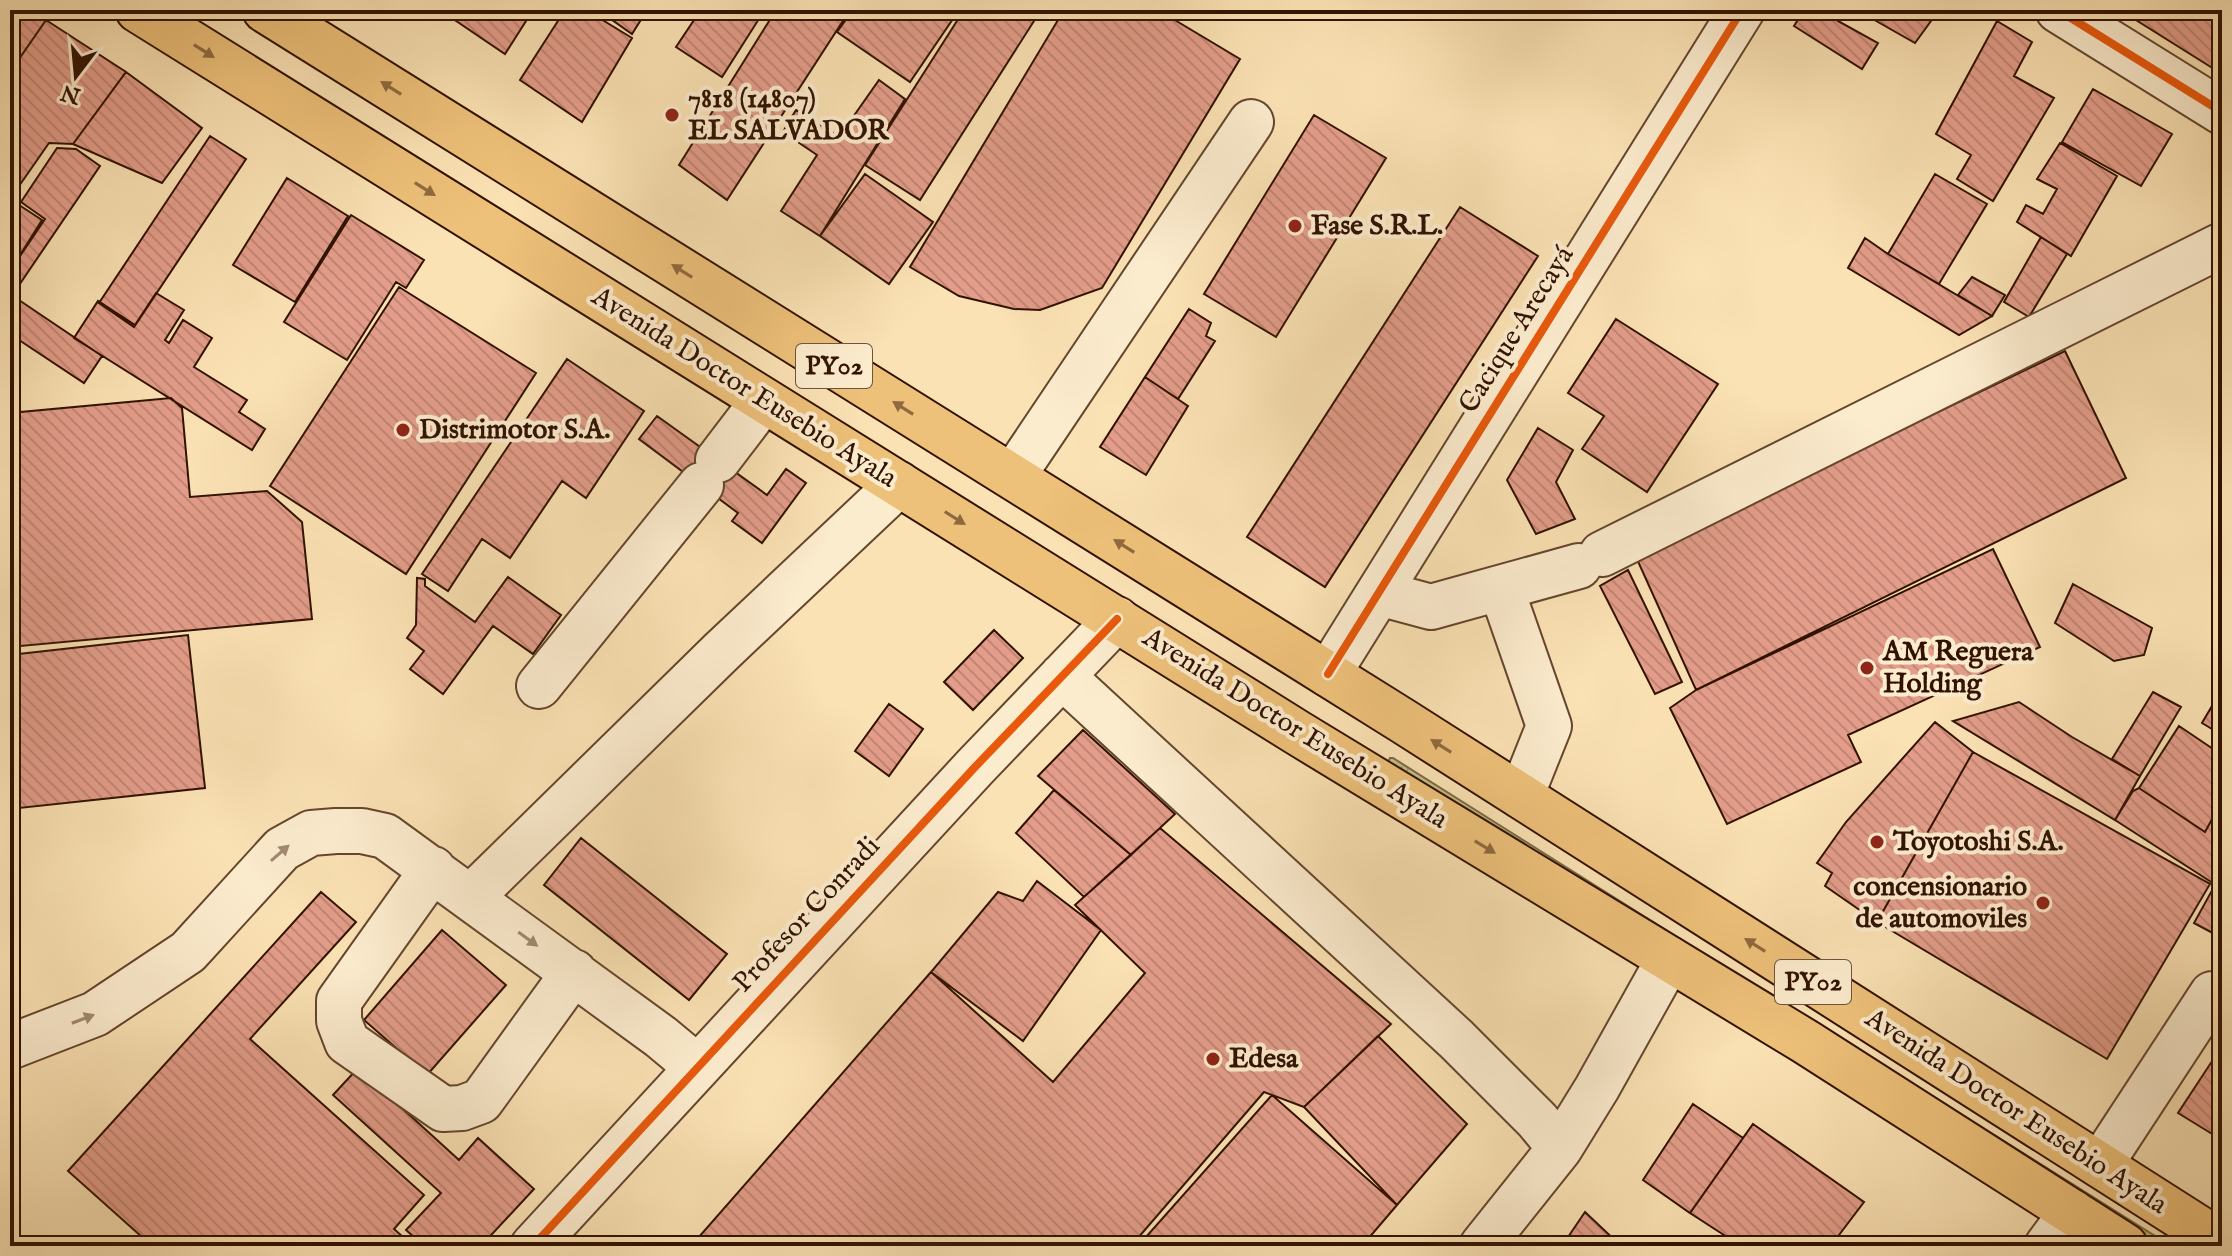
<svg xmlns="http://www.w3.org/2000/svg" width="2232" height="1256" viewBox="0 0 2232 1256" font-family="'IM FELL English',serif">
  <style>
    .grass { fill: url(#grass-tufts); stroke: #7b6a45; stroke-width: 2 }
    .building { fill: url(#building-back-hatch); stroke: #311201; stroke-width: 2 }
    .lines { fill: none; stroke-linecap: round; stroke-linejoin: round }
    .minor-casing { stroke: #64462e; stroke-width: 48 }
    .highway-casing { stroke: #311201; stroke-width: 48 }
    .minor { stroke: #fcecce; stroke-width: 44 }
    .highway { stroke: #eec17a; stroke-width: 44 }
    .cycleway-casing { stroke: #fcecce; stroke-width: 13 }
    .cycleway { stroke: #e8590c; stroke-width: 8 }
    .oneway { fill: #906a3e }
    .oneway2 { fill: #a18a72 }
    .poi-dot { fill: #8f2418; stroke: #fcecce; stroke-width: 3 }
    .labels { text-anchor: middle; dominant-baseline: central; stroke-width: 8; stroke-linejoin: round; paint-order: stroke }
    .shield { fill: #fcecce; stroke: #6e533e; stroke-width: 2 }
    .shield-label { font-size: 26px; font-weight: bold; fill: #311201 }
    .poi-label { font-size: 28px; font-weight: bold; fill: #311201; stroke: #fcecce; text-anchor: start }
    .street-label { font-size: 28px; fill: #311201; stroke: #fcecce }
  </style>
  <defs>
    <pattern id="grass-tufts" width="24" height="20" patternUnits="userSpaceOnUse" patternTransform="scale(2)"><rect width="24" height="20" fill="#c5c189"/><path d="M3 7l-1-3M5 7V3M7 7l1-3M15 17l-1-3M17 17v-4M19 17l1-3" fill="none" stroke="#aaa574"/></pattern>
    <pattern id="building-back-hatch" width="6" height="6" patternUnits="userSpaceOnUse" patternTransform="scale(2)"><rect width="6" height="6" fill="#e39d8a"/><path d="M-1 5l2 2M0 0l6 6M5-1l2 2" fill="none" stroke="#c38675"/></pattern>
  </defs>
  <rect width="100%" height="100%" fill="#fbe2b4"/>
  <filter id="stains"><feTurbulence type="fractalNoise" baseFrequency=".0025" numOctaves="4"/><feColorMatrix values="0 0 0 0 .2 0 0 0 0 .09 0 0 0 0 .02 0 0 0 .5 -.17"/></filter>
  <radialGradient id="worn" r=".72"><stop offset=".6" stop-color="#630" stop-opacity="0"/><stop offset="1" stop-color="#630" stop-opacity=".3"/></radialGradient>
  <path class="grass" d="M1390,758H1393L1780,1002L1387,764Z
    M1921,1089L2171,1246H2153L1916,1098V1090Z"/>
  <path class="building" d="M10,10H30L46,20L10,72Z
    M440,10H533L505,54Z
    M565,10H586L632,38L582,122L520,80Z
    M598,10H647L632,34Z
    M692,10L764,11L722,77L676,47L698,14Z
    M776,10H850L727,200L679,165Z
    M853,10H959L910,82L837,32Z
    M964,10H1041L920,200L865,165Z
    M1064,10H1158L1240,59L1102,288L1040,310L1014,309L959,296L910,267Z
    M1804,10H1843L1838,21L1878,43L1862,69L1794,26Z
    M1857,10H1939L1915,43Z
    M2120,10H2222V74Z
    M46,20L126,72L73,144L49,143L10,199L42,220L10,271V72Z
    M1997,21L2032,42L2014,76L2054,98L1993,201L1957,179L1971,155L1936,134Z
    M126,72L202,128L162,183L73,144Z
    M879,80L905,99L820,236L781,211L817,155L783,132L796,110L839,137Z
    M2093,89L2172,134L2141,186L2062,142Z
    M1314,115L1386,158L1276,337L1204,294Z
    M210,136L246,159L134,327L99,303Z
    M2060,143L2117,176L2071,256L2017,222L2026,205L2043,214L2057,189L2037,179Z
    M57,148L76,149L100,166L13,294L10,292V271L45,219L21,202Z
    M865,174L933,222L889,284L820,236Z
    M1935,174L1987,204L1939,284L1888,254Z
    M287,178L348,216L295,302L233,265Z
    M1460,207L1538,256L1325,587L1247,537Z
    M351,215L424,260L406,288L396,282L347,360L284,322Z
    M2041,237L2067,254L2029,317L2004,302Z
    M1865,238L1888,254L1992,316L1959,335L1848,268Z
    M1972,277L2005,295L1992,316L1958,295Z
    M399,287L536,373L406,574L270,486Z
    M156,293L184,310L165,340L169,343L183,320L212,338L194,367L247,400L239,412L265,429L252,450L74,338L98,301L135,325Z
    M10,294L102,356L84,383L10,334Z
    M1189,309L1211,323L1206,336L1215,341L1178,399L1145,377Z
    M1616,319L1718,384L1647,492L1582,449L1604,416L1568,393Z
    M2065,351L2126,478L1696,690L1636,557Z
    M567,359L644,411L586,498L562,481L510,558L482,539L448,591L422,574Z
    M1145,377L1188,406L1146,475L1100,447Z
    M171,398L182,408L190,497L267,491L302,522L312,619L10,647V413Z
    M657,416L767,495L786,469L806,483L762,543L732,521L738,513L639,439Z
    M1538,428L1573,450L1556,482L1575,519L1536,534L1507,480Z
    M1993,549L2040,647L1848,735L1861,762L1727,824L1670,708L1696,690Z
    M1628,570L1682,682L1655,694L1600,586Z
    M508,577L561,615L533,654L493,626L443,694L410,669L424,651L407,638L416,625L417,578L425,579V586L475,622Z
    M2073,584L2152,628L2144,655L2114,661L2055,623Z
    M994,630L1023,658L973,710L944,682Z
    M188,635L205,788L10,809V655Z
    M2222,689V735L2202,723Z
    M2153,692L2181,707L2140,776L2112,759Z
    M2019,702L2072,737L2140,776L2115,820L1953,721Z
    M889,704L923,729L889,776L855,751Z
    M1935,722L1973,752L1877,922L1825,886L1832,873L1817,863L1846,822Z
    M2179,726L2222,755V801L2205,832L2139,788Z
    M1083,730L1175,814L1131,855L1038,776Z
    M1973,752L2210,884L2107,1059L1877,922Z
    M2139,788L2205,832L2222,801V889L2115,820L2133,791Z
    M1054,790L1131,855L1084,897L1016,833Z
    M1160,828L1391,1024L1304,1107L1264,1092L1131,1246H691L931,972L1053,1082L1145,973L1075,905Z
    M581,838L727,954L689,1000L544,885Z
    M1037,881L1101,930L1023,1041L931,972L998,892L1023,901Z
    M2215,885L2222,889V938L2194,923Z
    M321,892L356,922L250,1039L424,1195L394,1229L413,1246H152L68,1171Z
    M442,930L506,985L427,1075L364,1020Z
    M1378,1036L1467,1124L1397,1205L1304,1107Z
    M2222,1046V1140L2178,1113Z
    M358,1068L459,1160L478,1138L534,1189L481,1246H424L406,1230L441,1193L333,1095Z
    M1272,1095L1397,1205L1362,1246H1138Z
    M1693,1104L1743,1138L1690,1213L1643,1180Z
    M1753,1124L1864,1202L1833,1243L1837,1246H1741L1690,1213Z
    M1585,1212L1621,1246H1562Z"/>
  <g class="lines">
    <defs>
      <path id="minor" d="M2058,10L2222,112
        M718,460L763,401
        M1013,476L1251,122
        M1602,554L2222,245
        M1501,588L1549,726L1521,796
        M1379,593L1431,607L1579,566
        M1328,674L1742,10
        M1062,676L1456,1039L1537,1120L1560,1148L1597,1088L1669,959
        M539,686L701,485
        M433,869L339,1001V1021L347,1042L443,1109L462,1108L481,1101L574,972
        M471,897L722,651L899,484
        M10,1047L95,1014L188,952L282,849L311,833L336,831H362L385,836L661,1037L697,1067
        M2100,1165L2212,994
        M533,1246L975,767L1117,619
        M1482,1246L1560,1148
        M2047,1246L2072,1212"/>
      <path id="highway" d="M138,10L1298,733L1806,1042L2125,1246
        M265,10L1403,721L2222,1243"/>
    </defs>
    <use href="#minor" class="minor-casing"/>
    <use href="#highway" class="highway-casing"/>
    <use href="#minor" class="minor"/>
    <use href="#highway" class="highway"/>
    <defs>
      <path id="cycleway" d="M2058,10L2222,112
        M1328,674L1742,10
        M533,1246L975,767L1117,619"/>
    </defs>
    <use href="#cycleway" class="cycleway-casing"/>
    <use href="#cycleway" class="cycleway"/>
  </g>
  <defs><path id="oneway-solid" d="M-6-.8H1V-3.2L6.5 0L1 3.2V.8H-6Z" transform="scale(2)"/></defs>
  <g class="oneway">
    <use href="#oneway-solid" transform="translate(204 51) rotate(32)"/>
    <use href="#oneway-solid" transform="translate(391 88) rotate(-148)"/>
    <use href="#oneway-solid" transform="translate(425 189) rotate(32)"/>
    <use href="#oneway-solid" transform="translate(682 271) rotate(-148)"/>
    <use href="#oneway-solid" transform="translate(903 408) rotate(-148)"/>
    <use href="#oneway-solid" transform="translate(955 518) rotate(32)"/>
    <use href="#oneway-solid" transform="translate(1124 546) rotate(-148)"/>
    <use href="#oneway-solid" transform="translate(1441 746) rotate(-148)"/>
    <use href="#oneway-solid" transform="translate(1485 847) rotate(31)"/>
    <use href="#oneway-solid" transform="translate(1755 945) rotate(-148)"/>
  </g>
  <g class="oneway2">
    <use href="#oneway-solid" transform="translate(280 853) rotate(-41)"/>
    <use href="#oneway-solid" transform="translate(528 939) rotate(36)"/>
    <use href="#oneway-solid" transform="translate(83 1019) rotate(-21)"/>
  </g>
  <g class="poi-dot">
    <circle cx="672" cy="115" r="8"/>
    <circle cx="1295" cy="226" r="8"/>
    <circle cx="403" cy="430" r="8"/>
    <circle cx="1867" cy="668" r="8"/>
    <circle cx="1877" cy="842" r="8"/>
    <circle cx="2043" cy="903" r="8"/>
    <circle cx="1213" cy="1059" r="8"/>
  </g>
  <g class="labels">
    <g class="shield">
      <rect x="796" y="344" width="76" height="44" rx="6"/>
      <rect x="1775" y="960" width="76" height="44" rx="6"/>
    </g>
    <g class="shield-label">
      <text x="834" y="366">PY02</text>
      <text x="1813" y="982">PY02</text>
    </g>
    <g class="poi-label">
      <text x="688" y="99">7818 (14807)<tspan x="688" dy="32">EL SALVADOR</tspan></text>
      <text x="1311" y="226">Fase S.R.L.</text>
      <text x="419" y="430">Distrimotor S.A.</text>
      <text x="1883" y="652">AM Reguera<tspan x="1883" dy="32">Holding</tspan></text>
      <text x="1893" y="842">Toyotoshi S.A.</text>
      <text x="2027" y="887" text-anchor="end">concensionario<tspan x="2027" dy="32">de automoviles</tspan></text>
      <text x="1229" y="1059">Edesa</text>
    </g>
    <g class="street-label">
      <text transform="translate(1517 330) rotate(-58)">Cacique Arecayá</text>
      <text transform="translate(744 388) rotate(32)">Avenida Doctor Eusebio Ayala</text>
      <text transform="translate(1295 729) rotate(32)">Avenida Doctor Eusebio Ayala</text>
      <text transform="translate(807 915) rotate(-47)">Profesor Conradi</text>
      <text transform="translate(2016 1112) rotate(33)">Avenida Doctor Eusebio Ayala</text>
    </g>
  </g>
  <rect width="2232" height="1256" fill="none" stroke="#fbe2b4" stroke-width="40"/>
  <rect x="12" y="12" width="2208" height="1232" fill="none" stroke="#311201" stroke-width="4"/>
  <rect x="20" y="20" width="2192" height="1216" fill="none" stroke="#311201" stroke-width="2"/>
  <g transform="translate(76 76) rotate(196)" stroke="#fcecce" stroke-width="6" paint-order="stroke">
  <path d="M0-6L14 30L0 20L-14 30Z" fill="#311201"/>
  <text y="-12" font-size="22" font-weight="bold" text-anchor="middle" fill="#311201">N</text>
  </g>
  <rect width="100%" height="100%" filter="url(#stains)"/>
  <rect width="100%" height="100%" fill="url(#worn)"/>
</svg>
